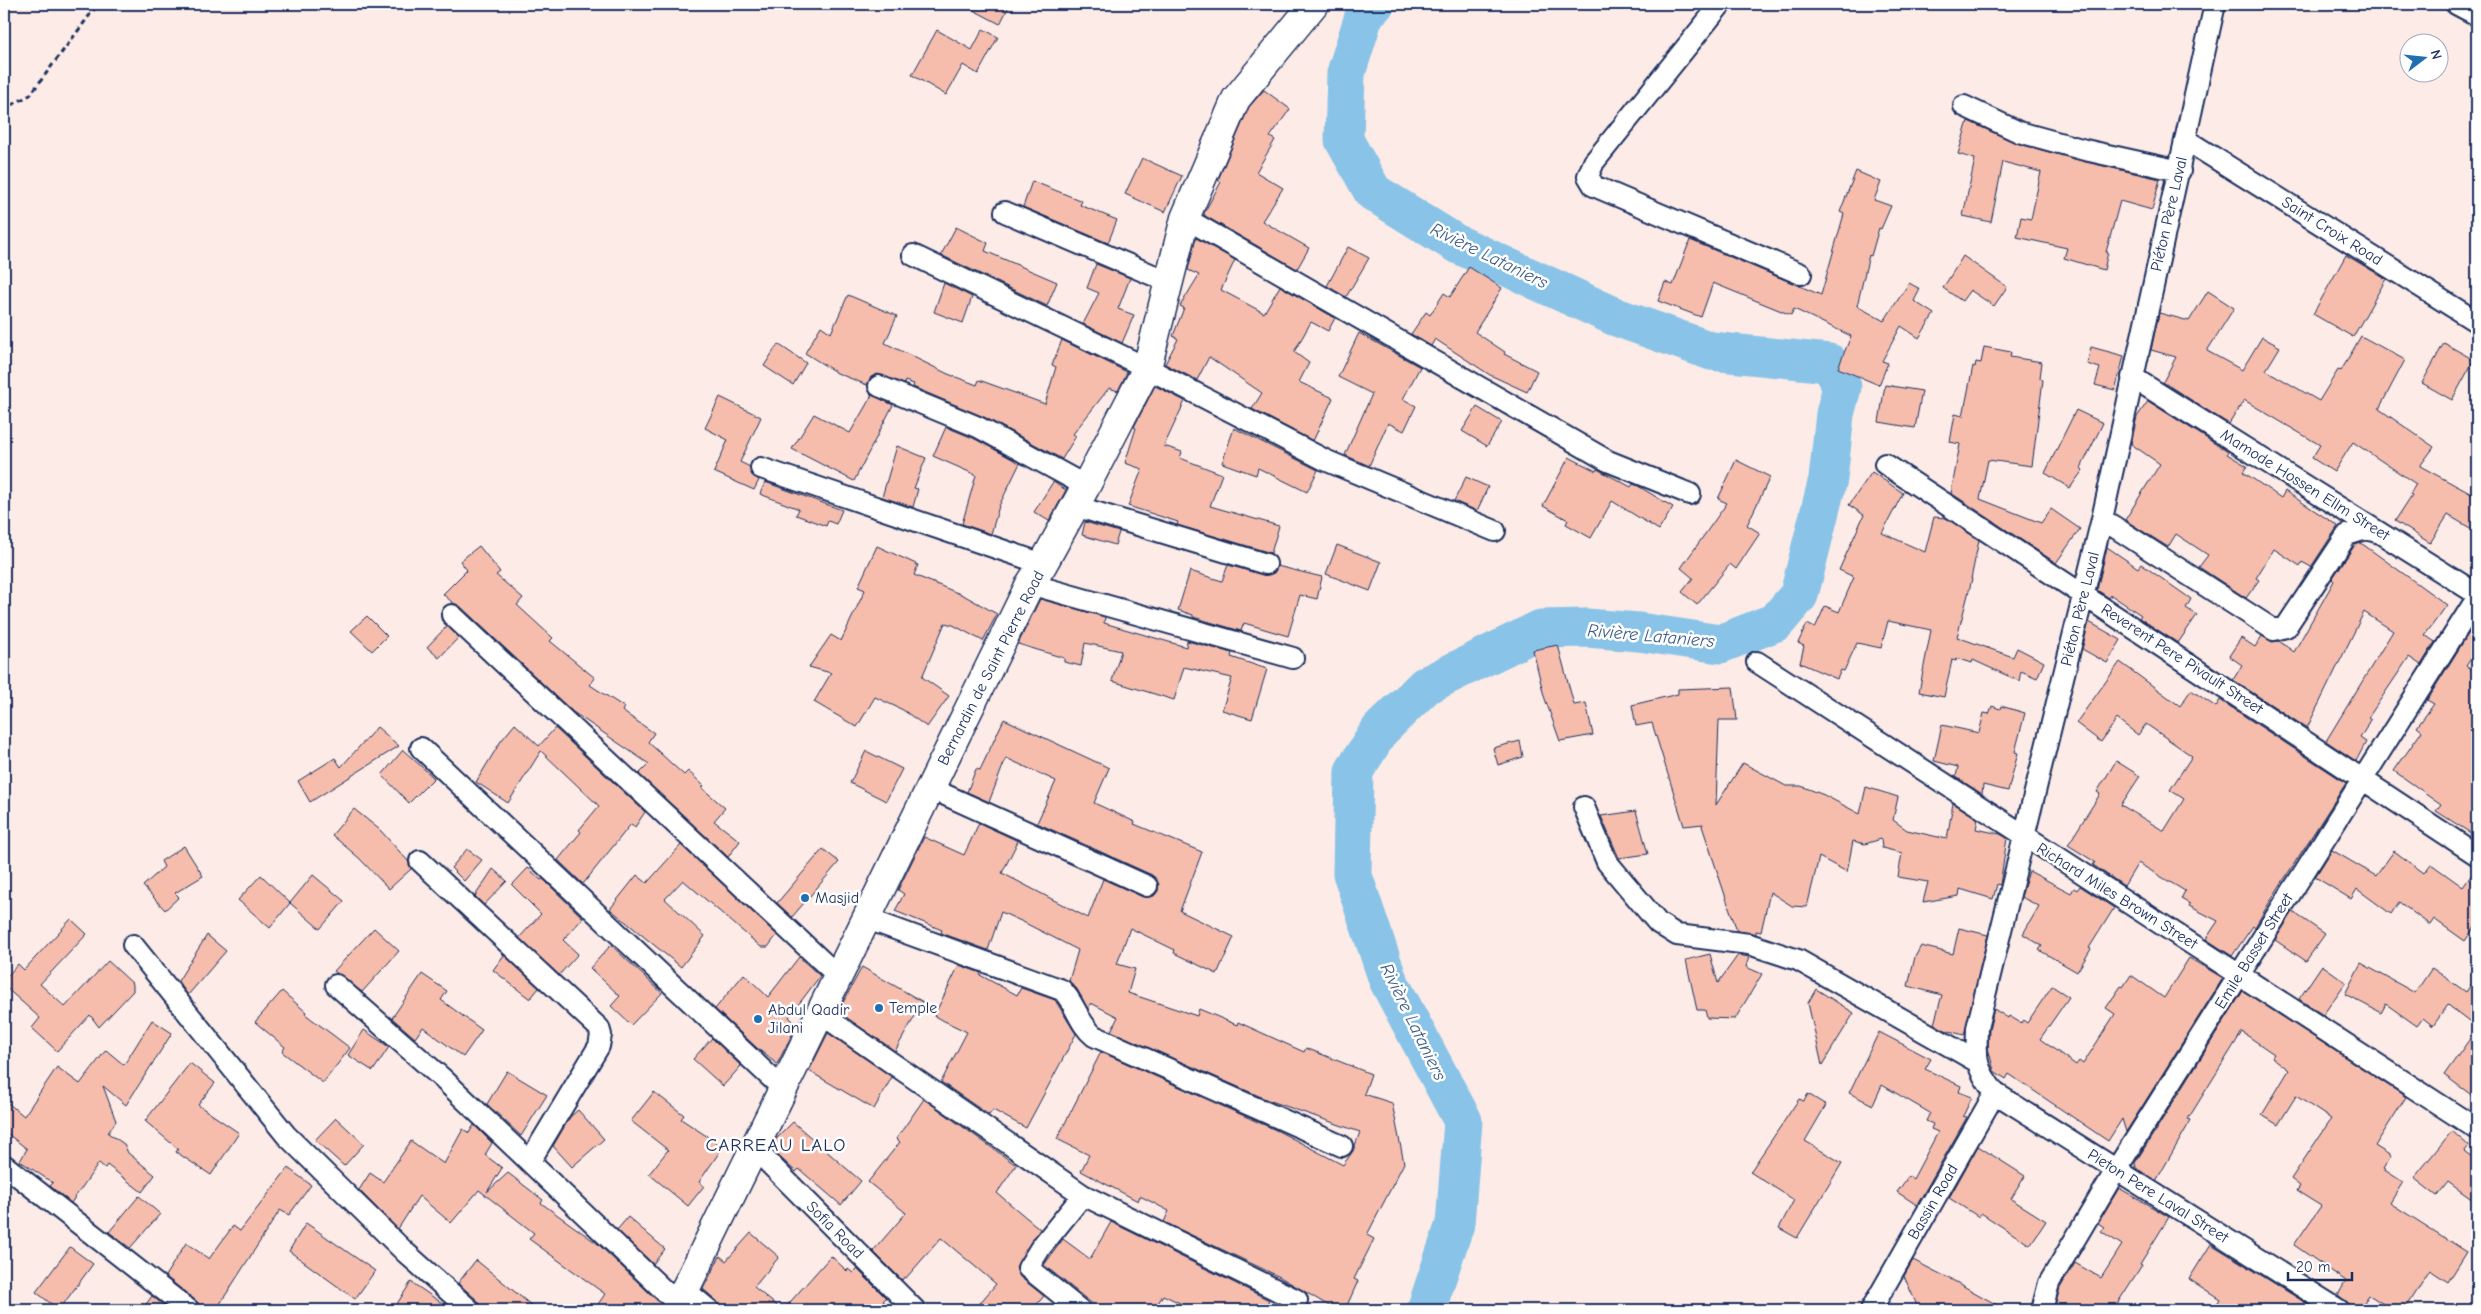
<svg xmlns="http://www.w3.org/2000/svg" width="2481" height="1314" viewBox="0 0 2481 1314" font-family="'Comic Neue',sans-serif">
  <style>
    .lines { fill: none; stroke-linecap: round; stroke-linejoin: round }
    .river { stroke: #89c4e8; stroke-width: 39 }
    .building { fill: #f6bdad; stroke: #1b2f5e }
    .street-casing { stroke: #1b2f5e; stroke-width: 24 }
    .secondary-casing { stroke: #1b2f5e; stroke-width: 31 }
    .path { stroke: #1b2f5e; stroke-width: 3; stroke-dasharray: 5 4; stroke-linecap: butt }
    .street { stroke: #fff; stroke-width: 20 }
    .secondary { stroke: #fff; stroke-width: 28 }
    .poi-dot { fill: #1f6fb2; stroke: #fff; stroke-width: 2 }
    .labels { text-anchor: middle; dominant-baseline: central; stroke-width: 5; stroke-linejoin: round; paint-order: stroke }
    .street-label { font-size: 16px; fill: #1b2f5e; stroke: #fff }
    .poi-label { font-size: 16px; fill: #1b2f5e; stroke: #fff; text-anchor: start }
    .water-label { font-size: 18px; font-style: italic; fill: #3c5c87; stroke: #fff }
    .quarter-label { font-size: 19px; letter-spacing: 1px; fill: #1b2f5e; stroke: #fff }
  </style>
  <rect width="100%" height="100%" fill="#fcebe6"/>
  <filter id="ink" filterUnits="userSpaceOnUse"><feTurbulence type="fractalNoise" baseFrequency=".02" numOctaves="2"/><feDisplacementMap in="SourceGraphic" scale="10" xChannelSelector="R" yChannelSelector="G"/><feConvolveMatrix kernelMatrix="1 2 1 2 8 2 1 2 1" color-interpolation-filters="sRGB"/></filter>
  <g filter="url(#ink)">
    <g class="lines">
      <path class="river" d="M1375,4L1364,16L1346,73L1344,140L1373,192L1455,243L1616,317L1711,351L1829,363L1842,387L1835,414L1828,479L1799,595L1776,622L1720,644L1639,632L1586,628L1541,629L1425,686L1380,730L1354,771L1352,873L1388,980L1463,1121L1455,1224L1426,1310"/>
    </g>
    <path class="building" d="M962,4H1010L1000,24Z
      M983,29L998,37L978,74L963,65L946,95L912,75L937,30L972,50Z
      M1264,90L1290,109L1270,137L1275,140L1256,172L1283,188L1262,221L1309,248L1297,269L1205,216L1204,213L1221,182L1218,180L1249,107Z
      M1968,121L2016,143L2082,161L2160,179L2152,210L2120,201L2106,252H2108L2104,270L2064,258L2067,248L2017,237L2021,217L2031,219L2041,172L2003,162L1991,222L1963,216L1975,159L1958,154Z
      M1142,158L1182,176L1165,212L1125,194Z
      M1856,171L1881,182L1874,200L1891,206L1881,229L1879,228L1871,256L1869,255L1857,306L1884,321L1909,283L1920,289L1914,301L1934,314L1919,338L1901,326L1882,361L1888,363L1879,385L1838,368L1851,336L1794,309L1791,315L1713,283L1701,317L1658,301L1665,282L1673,285L1690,240L1821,295L1844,214L1840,212Z
      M1032,181L1082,201L1080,205L1117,220L1108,243L1023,207Z
      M956,227L988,243L985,251L1057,282L1047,306L941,255Z
      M1196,238L1235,260L1221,290L1264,313L1280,286L1335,318L1328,331L1311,322L1294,352L1309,363L1299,382L1333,398L1313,441L1252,409L1262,393L1209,357L1197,380L1165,364L1178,339L1173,336L1184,308L1180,306L1199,275L1188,270Z
      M1348,247L1369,258L1346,297L1327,286Z
      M2346,255L2386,279L2353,337L2313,314Z
      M1963,256L2007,287L1994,306L1970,290L1962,301L1943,288Z
      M1096,264L1130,278L1118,309L1134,315L1122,343L1083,324L1099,293L1087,288Z
      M1469,267L1502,288L1475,332L1505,352L1504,354L1537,371L1527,392L1490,375L1435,339L1431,346L1411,334L1426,312L1430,315L1444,293L1450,297Z
      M944,283L972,297L963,323L934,312Z
      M2208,291L2234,308L2207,351L2242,370L2262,337L2280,347L2266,370L2319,401L2338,370L2341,371L2361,336L2405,360L2379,409L2434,447L2420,466L2477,497V532L2448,515L2430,543L2395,521L2412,495L2410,494L2416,484L2353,442L2334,472L2312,458L2320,445L2244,400L2229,424L2163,382L2176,357L2151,350L2159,313L2189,321Z
      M848,295L897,316L885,343L948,374L977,385L979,380L1045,404L1056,367L1052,365L1062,340L1127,372L1118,391L1109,388L1073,434L1076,436L1062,459L984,417L913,387L914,384L905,381L904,384L878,374L871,377L867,385L837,373L805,353L821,326L831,333Z
      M1359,333L1420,367L1403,399L1416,406L1404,431L1388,423L1369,466L1345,455L1372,394L1338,377Z
      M2444,343L2474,360L2452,400L2422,383Z
      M778,344L806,363L793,385L764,366Z
      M1984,347L2011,352L2010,357L2042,362L2040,378L2043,380L2032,466L1988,460L1980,499L2041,523L2051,509L2080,529L2056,563L1951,493L1960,444L1950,442L1955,414L1963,416L1973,366L1975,367L1976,362L1981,363Z
      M2091,347L2124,356L2115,390L2095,385L2100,368L2087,364Z
      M1885,385L1922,391L1915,428L1879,422Z
      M1155,386L1185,401L1164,446L1182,452L1180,458L1222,474L1210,506L1279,526L1271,553L1177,525L1178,522L1128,506L1142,469L1125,463L1136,428L1134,427Z
      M872,395L893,405L854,481L792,449L814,414L850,433Z
      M720,397L761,417L740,462L750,467L752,475L759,480L754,490L714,472L728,440L705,428Z
      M2148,401L2228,452L2227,454L2247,466L2243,472L2281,498L2285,491L2338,526L2311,567L2302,562L2300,566L2274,549L2256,578L2259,580L2246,598L2199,567L2208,555L2176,534L2168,547L2125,520L2160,464L2131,444L2137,417Z
      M1477,407L1502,422L1487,446L1462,431Z
      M2076,410L2103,423L2081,468L2083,470L2070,488L2045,473Z
      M946,427L973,438L1020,463L999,506L991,534L962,524L976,475L933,456Z
      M1234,428L1318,470L1307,492L1258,468L1256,475L1222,463Z
      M897,446L926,458L914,488L918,489L913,507L882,497Z
      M1569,457L1596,471L1597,469L1631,487L1633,484L1638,486L1673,507L1659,530L1612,501L1591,538L1566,524L1568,520L1543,506Z
      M1736,460L1770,477L1747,525L1760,533L1736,569L1730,564L1697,605L1682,592L1693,578L1681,568L1727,503L1718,499Z
      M1872,472L1903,493L1882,533L1925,552L1934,517L1946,518L1979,540L1971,579H1972L1957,637L2013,657L2017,648L2044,662L2037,678L2021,671L2019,681L1973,660L1972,663L1957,658L1956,661L1952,660L1944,697L1919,692L1931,630L1888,621L1881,648L1857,643L1844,671L1841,670L1837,679L1800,663L1804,646L1798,643L1807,624L1815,628L1825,606L1839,612L1854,577L1839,570L1864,515L1849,505Z
      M1466,477L1488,487L1477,511L1454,501Z
      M765,482L842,510L836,524L828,521L826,526L796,515L799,509L760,494Z
      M1053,482L1066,490L1049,521L1034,512Z
      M1085,522L1119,532L1115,545L1082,535Z
      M2361,543L2447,605L2425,635L2435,642L2421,665L2409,657L2368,718L2371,720L2360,738L2366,742L2356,761L2326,741L2393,631L2364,612L2307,728L2233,680L2242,665L2229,656L2241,638L2255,647L2262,636L2272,642L2279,641L2294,652L2334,581L2332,579L2355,545Z
      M1337,545L1381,562L1370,591L1326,574Z
      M479,546L500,572L496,575L523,598L517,605L553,638L550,641L595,678L590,685L624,707L622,711L654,733L648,742L684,775L688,771L704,786L702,788L725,808L714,821L740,841L728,857L639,774L649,764L573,712L460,606L453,603L443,594L467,570L460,561Z
      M877,546L918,565L914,575L965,596L997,614L983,641L953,625L945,623L922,677L949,696L927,727L903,710L875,697L857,727L814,702L831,673L809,667L831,635L841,641L865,590L858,587Z
      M2107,547L2138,568L2141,564L2191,599L2186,608L2197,615L2178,643L2139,618L2141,615L2111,595L2109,598L2097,590Z
      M1228,565L1263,575L1274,573L1277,566L1322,577L1317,599L1300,595L1288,636L1244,623L1241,631L1193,617V615L1178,610L1190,571L1222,581Z
      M1040,599L1105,617L1104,623L1186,647L1187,641L1232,653L1231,657L1267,669L1252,719L1222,710L1232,678L1184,667L1174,700L1112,681L1121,651L1085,643L1081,666L1064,662V658L1018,644Z
      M367,616L387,636L372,651L351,631Z
      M2477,620V650L2466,666L2477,674V837L2436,811L2441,804L2394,771L2422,731L2417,727L2434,704L2427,700Z
      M2089,622L2121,640L2107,663L2082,649Z
      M447,626L459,637L439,658L427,647Z
      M1558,645L1574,705L1586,703L1593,735L1560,741L1544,696L1533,650Z
      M2120,662L2180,706L2191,690L2216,707L2220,700L2346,783L2272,898L2255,927L2253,926L2232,956L2206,939L2218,921L2189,906L2190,904L2181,899L2185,891L2138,863L2124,886L2093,865L2095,862L2068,845L2100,794L2097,792L2116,761L2140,776L2121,805L2164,831L2184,799L2170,790L2192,756L2146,724L2138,735L2117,719L2101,742L2076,723Z
      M1733,687L1737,720H1719L1716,805L1743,763L1786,786H1801L1824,795L1860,814L1866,787L1898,797L1893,820L1907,830L1947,839L1953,803L1978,819L1976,829L2000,834L2007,838L2000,885L1997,884L1993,899L1960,889L1959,896L1923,902L1928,882L1898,877L1902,853L1882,848L1881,839L1865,844L1853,841L1847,872L1819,857L1807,907L1792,906L1770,892L1761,932L1756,931V934L1737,931L1702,826L1703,824L1684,826L1652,723L1636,726L1632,705L1678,694V689Z
      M1992,706L2000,709L2001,706L2025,713L2015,752L2018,753L2008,791L1983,785L1982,794L1956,777L1958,767L1934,761L1942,725L1979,733L1984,713L1989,714Z
      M1004,719L1109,768L1094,803L1135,822L1134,824L1202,852L1180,911L1234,937L1217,974L1174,953L1175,950L1130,928L1117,964L1135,969L1128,993L1197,1016L1199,1009L1237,1025L1238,1022L1304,1052L1306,1048L1371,1074L1364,1094L1392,1103L1404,1163L1367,1235L1374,1239L1354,1279L1358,1281L1345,1310H1336L1280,1277L1164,1222L1169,1211L1140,1196L1138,1201L1081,1171L1089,1155L1057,1139L1101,1052L1278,1131L1343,1165L1353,1151L1360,1132L1268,1100L1111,1031L1118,1017L1091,1003L1088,1009L1077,989L1069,981L1078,950L1023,922L1001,912L988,950L941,933L942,930L895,911L904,894L898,890L924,837L964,855L979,823L1018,841L1002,873L1088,918L1103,879L1143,897L1154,896L1158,891L1159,884L1152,875L1037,823L1056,781L1006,758L989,802L967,792L976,769L980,770Z
      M515,724L539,746L555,728L645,812L635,827L631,824L583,884L558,860L581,832L579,830L599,806L541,751L508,803L476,782L501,741Z
      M377,727L399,746L310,802L298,781L335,758L341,767Z
      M1520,741L1523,757L1498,765L1493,748Z
      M403,750L434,778L409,803L382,775Z
      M866,751L902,769L886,801L850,783Z
      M354,809L380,830L408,861L411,869L389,889L359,858L332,835Z
      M1636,811L1648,854L1619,858L1601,816Z
      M681,845L777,935L768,947H761L683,880L665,899L705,936L681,967L610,909L637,875L647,883Z
      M184,846L203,876L175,893L179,897L165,910L143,886L164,867L161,861Z
      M467,849L482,860L464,881L451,868Z
      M823,849L839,862L792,917L777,903Z
      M2332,850L2376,876L2394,851L2424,873L2431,864L2463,887L2477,867V923L2465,941L2434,919L2430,925L2399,902L2391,914L2357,889L2351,899L2315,877Z
      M528,868L541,880L543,879L583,918L563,940L578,954L559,975L519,938L541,914L512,885Z
      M493,869L507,881L484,905L475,896Z
      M2029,871L2071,893L2074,888L2077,890L2080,886L2114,908L2089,948L2091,949L2077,972L2039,950L2042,946L2023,934L2039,906L2021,897Z
      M261,875L290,903L270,928L238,900Z
      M313,875L344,901L320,929L290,903Z
      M2293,912L2325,934L2306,961L2275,940Z
      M71,919L87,934L40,984L65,1007L108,961L133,984V991L99,1027L90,1015L57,1051L32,1028L40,1018L4,986V980L18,964L24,970Z
      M374,928L399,951L362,992L334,971Z
      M1959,928L1988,935L1964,1035L1945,1030L1934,1024L1942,995L1908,986L1915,957L1921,946L1953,954Z
      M207,935L226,951L188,995L178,981Z
      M611,945L662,993L631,1025L611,1006L620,996L590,968Z
      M1710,954L1718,983L1738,955L1749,957L1746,967L1762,974L1735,1019L1707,1018L1705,1010H1697L1686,960Z
      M504,955L539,988L530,999L493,970Z
      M799,957L820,976L789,1017L797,1025L777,1064L757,1048L715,1009L744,974L768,997Z
      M2189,958L2223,978L2126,1132L2122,1119L2108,1141L2009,1074L2006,1079L1994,1071L1988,1048L1989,1030L1994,1009L2008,1018L2009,1016L2021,1023L2023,1020L2027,1023L2052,986L2069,997L2040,1039L2076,1065L2079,1061L2083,1064L2115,1014L2106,1008L2121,986L2123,987L2131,975L2164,998Z
      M2361,963L2415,993L2432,968L2466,992L2477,976V1027L2448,1005L2433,1026L2423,1018L2417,1026L2386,1004L2381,1013L2345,994Z
      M959,965L981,973L980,975L989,980L1017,995L1021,988L1055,1000L1076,1034L1026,1128L993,1110L989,1115L941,1082L967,1032L934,1016Z
      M2322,965L2346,982L2323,1015L2299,999Z
      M862,967L923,1002L895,1051L838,1012Z
      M422,974L447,991L441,1000L482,1030L463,1057L423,1027L415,1038L392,1018Z
      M1816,989L1854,1013L1822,1065L1808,1003Z
      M282,991L306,1012L305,1014L350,1048L323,1083L282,1052L285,1047L255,1022Z
      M2243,991L2406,1097L2375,1146L2391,1156L2383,1169L2403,1182L2390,1203L2467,1252L2448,1282L2430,1270L2405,1310H2393L2369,1295L2359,1310H2351L2349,1304L2338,1295L2346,1281L2294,1245L2321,1206L2297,1191L2300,1186L2291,1179L2331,1119L2296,1096L2278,1125L2262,1115L2289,1070L2272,1057L2274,1054L2242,1032L2188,1119L2191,1120L2156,1181L2136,1168L2135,1163Z
      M152,1020L172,1033L126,1105L103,1086L116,1121L108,1133L124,1144L128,1153L155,1175L142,1192L107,1165L105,1168L99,1163L71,1203L50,1186L53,1183L20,1161L27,1149L4,1131V1100L24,1116L57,1067L80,1084L106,1050L124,1065Z
      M2477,1029V1099L2444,1075Z
      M364,1030L389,1047L373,1071L348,1055Z
      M1879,1032L1931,1059L1925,1069L1961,1086L1959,1092L1972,1097L1963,1116L1967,1117L1917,1205L1897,1192L1909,1176L1913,1179L1938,1132L1931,1129L1933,1124L1926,1121L1930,1113L1882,1085L1873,1105L1849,1093Z
      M828,1033L892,1077L874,1109L809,1071Z
      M712,1038L741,1066L723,1086L693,1059Z
      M190,1063L215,1083L198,1105L239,1133L211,1175L176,1152L178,1149L145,1121Z
      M507,1071L547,1095L521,1136L487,1104Z
      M654,1092L684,1115L681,1119L723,1147L699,1182L704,1186L688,1206L649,1174L668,1150L631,1121Z
      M1808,1094L1826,1105L1805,1141L1842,1163L1797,1238L1779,1228L1794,1200L1750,1172L1799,1099L1804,1101Z
      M924,1099L1016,1165L997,1193L1040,1229L1016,1267L1020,1277L1044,1296L1032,1310H974L996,1284L941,1238L906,1278L904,1277L902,1280L873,1251L906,1213L868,1182L900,1142L896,1139Z
      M578,1110L604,1139L572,1167L553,1146L570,1117Z
      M336,1118L364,1144L344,1166L315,1140Z
      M793,1122L861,1181L841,1205L799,1169L796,1172L771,1149L775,1140Z
      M474,1125L492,1143L485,1155L502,1168L487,1192L508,1173L543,1200L541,1203L598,1244L661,1304L660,1310H594L605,1294L529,1239L534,1233L479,1190L451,1223L419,1196L398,1229L359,1190L370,1173L383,1182L411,1141L444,1164L463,1129L469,1133Z
      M2452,1131L2469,1146L2464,1152L2477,1162V1203L2448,1182L2437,1196L2414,1178Z
      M1978,1146L2025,1176L2011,1199L2046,1221L2030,1245L1981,1213L1979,1217L1949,1198Z
      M288,1168L311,1185L289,1215L280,1210L216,1310H201L196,1301L165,1276L186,1243L209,1259L233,1226L240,1231Z
      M2119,1188L2169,1217L2140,1264L2142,1265L2113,1310H2054L2060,1288L2075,1263L2101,1278L2122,1245L2101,1231L2104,1227L2098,1223Z
      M139,1196L160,1214L130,1248L109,1232Z
      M628,1217L665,1249L653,1264L617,1230Z
      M1111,1222L1269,1300L1264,1310H1195L1163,1295L1154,1310H1100L1044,1265L1063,1239L1090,1259Z
      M306,1223L375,1271L355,1299L289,1251Z
      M751,1233L779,1257L754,1287L782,1310H721L717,1301L703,1289L720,1256L726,1261Z
      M2211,1244L2317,1310H2213L2220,1299L2189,1279Z
      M70,1247L93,1264L59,1310L36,1292Z
      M831,1256L847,1271L848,1269L853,1273L857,1269L886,1298L883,1301L894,1310H783Z
      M476,1260L537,1310H482L478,1301L458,1283Z
      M1913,1260L1956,1282L2006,1310H1919L1904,1276Z
      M411,1282L452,1310H393Z
      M152,1296L170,1310H142Z"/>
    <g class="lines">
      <defs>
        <path id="street" d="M1721,4L1594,162L1588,176L1594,186L1801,274
          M2215,4L2102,519L1977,1028C1976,1060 1975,1067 1995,1093L2339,1310
          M2456,4L2477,15
          M1964,106L2019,132L2085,150L2180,171
          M2186,140L2477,322
          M1005,212L1169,282
          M1185,218L1608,461L1690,494
          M913,255L1147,368L1325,460L1495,531
          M2132,377L2477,594
          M879,386L978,427L1086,486
          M1885,464L2477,855
          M761,468L1043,564
          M1075,506L1266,564
          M2102,519L2274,630L2286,627L2347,535L2366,529L2380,533
          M1030,584L1293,658
          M452,615L839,977
          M1757,662L2477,1129
          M421,748L784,1090
          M930,788L1147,886
          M1584,807L1607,862L1658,923L1677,935L1749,944L1798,960L1976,1061
          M420,861L599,1028L601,1035L599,1046L530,1161
          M865,918L1062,990C1076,1004 1078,1023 1094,1036L1342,1146
          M133,945L286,1135L406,1253L470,1310
          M336,985L442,1078L678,1304
          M821,1014L1083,1195L1297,1300L1294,1310
          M755,1149L915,1310
          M4,1165L189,1310
          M686,1291L709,1310
          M1080,1310L1028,1268L1041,1247L1083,1195
          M1871,1310L1995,1093
          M2042,1310L2049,1283L2116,1170L2477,598"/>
        <path id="secondary" d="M675,1310L1030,584L1043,564L1086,486L1147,368L1185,218L1236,99L1314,4"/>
      </defs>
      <use href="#street" class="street-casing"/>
      <use href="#secondary" class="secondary-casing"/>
      <path class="path" d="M4,109L30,95L98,4"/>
      <use href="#street" class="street"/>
      <use href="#secondary" class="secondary"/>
    </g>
  </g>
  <g class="poi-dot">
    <circle cx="805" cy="898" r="5"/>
    <circle cx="879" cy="1008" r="5"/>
    <circle cx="758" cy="1019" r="5"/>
  </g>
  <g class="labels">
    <g class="street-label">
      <text transform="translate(2169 214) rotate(-77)">Piéton Père Laval</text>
      <text transform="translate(2332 231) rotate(32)">Saint Croix Road</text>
      <text transform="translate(2305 485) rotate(32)">Mamode Hossen Ellm Street</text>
      <text transform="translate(2080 609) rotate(-76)">Piéton Père Laval</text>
      <text transform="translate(2182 659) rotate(33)">Reverent Pere Pivault Street</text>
      <text transform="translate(991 668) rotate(-63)">Bernardin de Saint Pierre Road</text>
      <text transform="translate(2117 896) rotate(32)">Richard Miles Brown Street</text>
      <text transform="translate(2254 951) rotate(-58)">Emile Basset Street</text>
      <text transform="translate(2158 1196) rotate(32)">Pieton Pere Laval Street</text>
      <text transform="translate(1933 1202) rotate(-60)">Bassin Road</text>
      <text transform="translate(835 1230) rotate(45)">Sofia Road</text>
    </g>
    <g class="poi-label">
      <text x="815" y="898">Masjid</text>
      <text x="889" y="1008">Temple</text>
      <text x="768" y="1010">Abdul Qadir<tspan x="768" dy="18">Jilani</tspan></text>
    </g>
    <g class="water-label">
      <text transform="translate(1489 256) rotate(26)">Rivière Lataniers</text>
      <text transform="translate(1651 636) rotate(5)">Rivière Lataniers</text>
      <text transform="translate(1413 1022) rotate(64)">Rivière Lataniers</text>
    </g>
    <g class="quarter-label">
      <text x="776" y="1145">CARREAU LALO</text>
    </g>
  </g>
  <rect width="2481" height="1314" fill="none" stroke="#fff" stroke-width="20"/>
  <rect x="10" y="10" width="2461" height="1294" fill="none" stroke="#1b2f5e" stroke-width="2" filter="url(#ink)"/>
  <g transform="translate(2424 58) rotate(74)"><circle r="24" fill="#ffffff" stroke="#a4acbf"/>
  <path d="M0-4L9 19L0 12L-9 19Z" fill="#1f6fb2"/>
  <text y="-8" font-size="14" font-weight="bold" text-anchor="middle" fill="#1b2f5e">N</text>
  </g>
  <path d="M2288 1272v8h64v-8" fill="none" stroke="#1b2f5e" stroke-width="2.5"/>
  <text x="2296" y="1272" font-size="15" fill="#1b2f5e" stroke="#ffffff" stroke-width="4" paint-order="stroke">20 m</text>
</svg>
